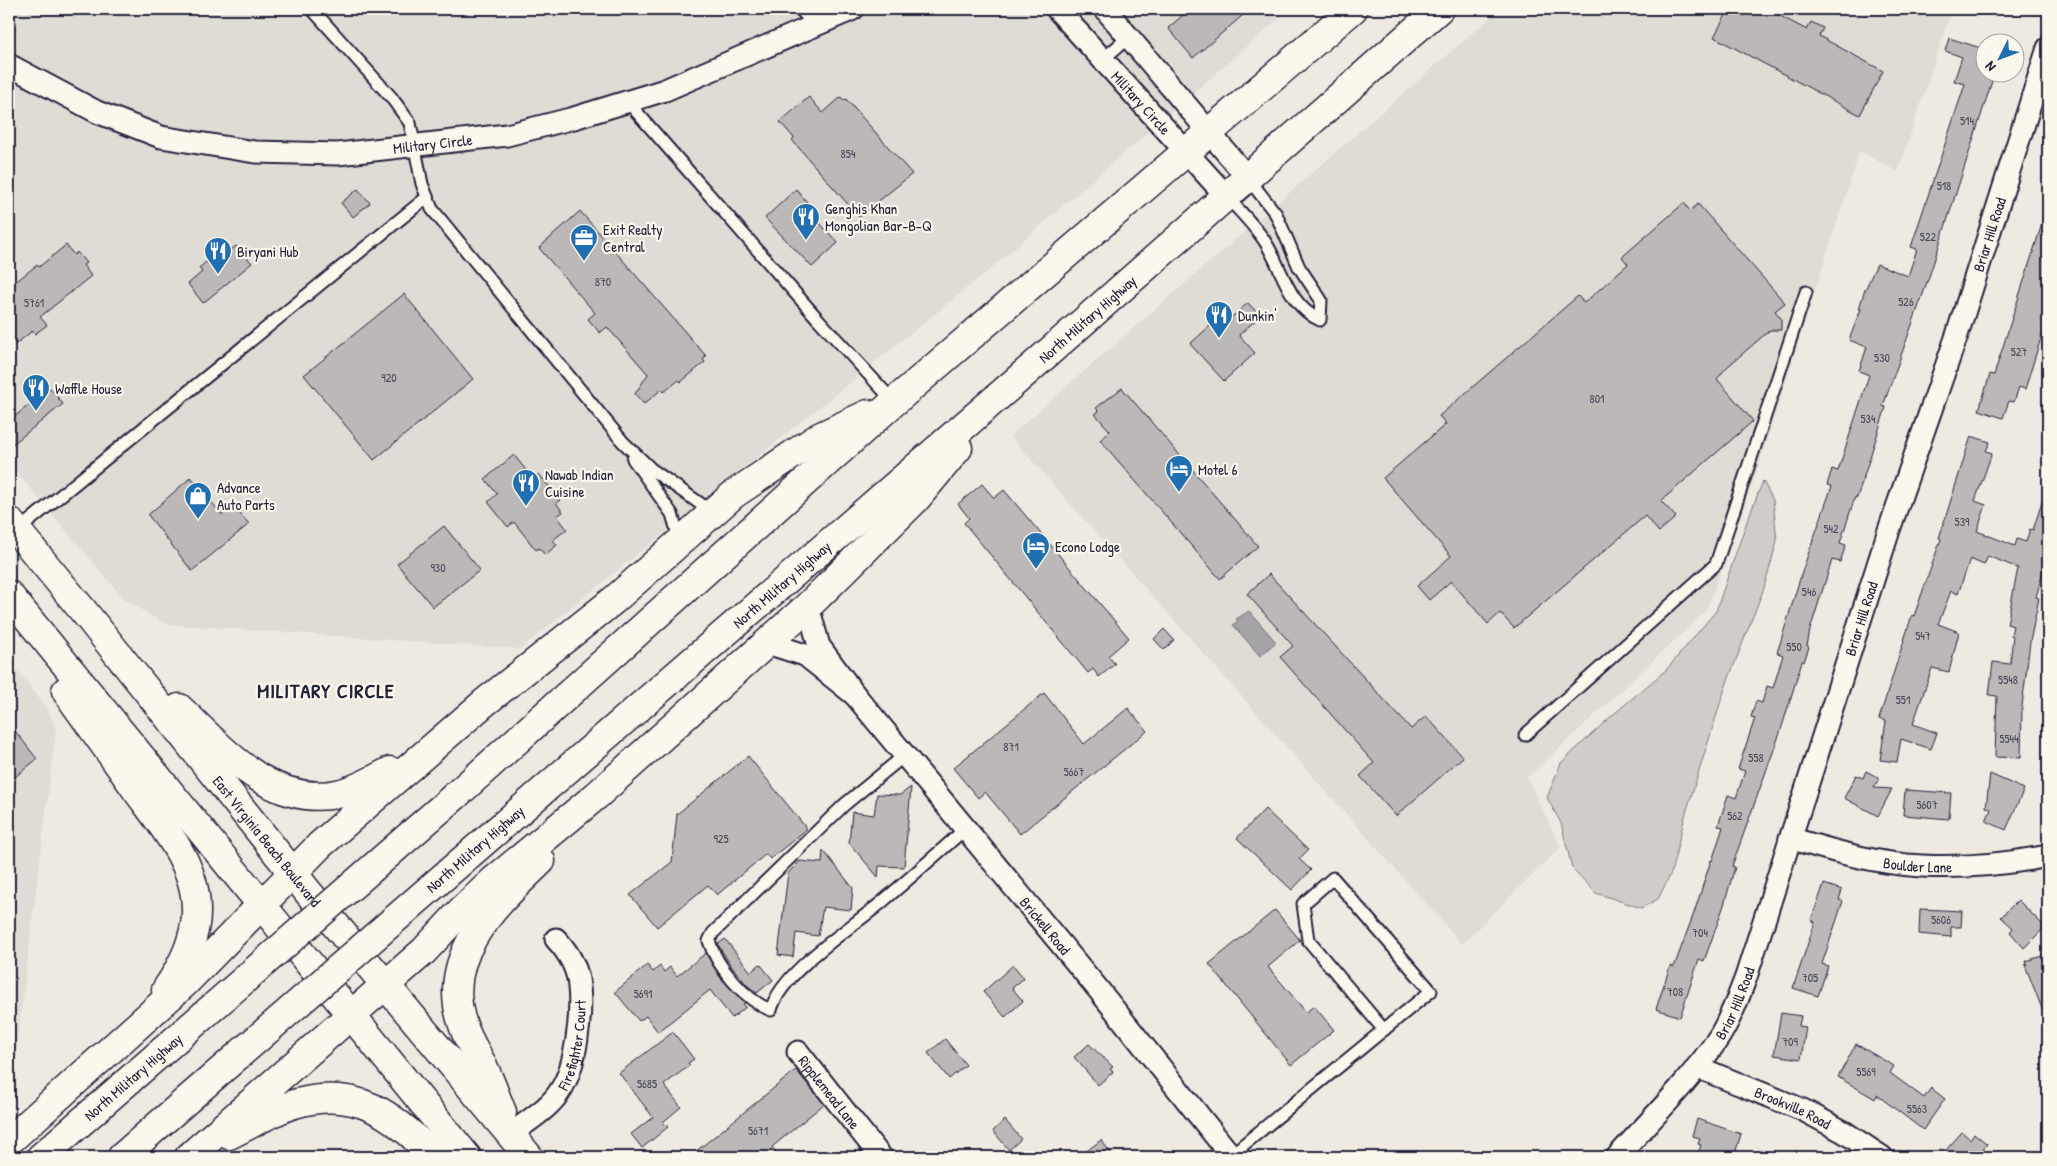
<svg xmlns="http://www.w3.org/2000/svg" width="2057" height="1166" viewBox="0 0 2057 1166" font-family="'Patrick Hand',sans-serif">
  <style>
    .built { fill: #dfdbd5 }
    .green { fill: #d0cdc9; stroke: #797882 }
    .water { fill: #a6a3a7; stroke: #716f7c }
    .building { fill: #bcb8b8; stroke: #22223b }
    .lines { fill: none; stroke-linecap: round; stroke-linejoin: round }
    .service-casing { stroke: #22223b; stroke-width: 15 }
    .minor-casing { stroke: #22223b; stroke-width: 25 }
    .primary-casing { stroke: #22223b; stroke-width: 31 }
    .service { stroke: #fbf7ec; stroke-width: 11 }
    .minor { stroke: #fbf7ec; stroke-width: 21 }
    .primary { stroke: #fbf7ec; stroke-width: 28 }
    .primary-bridge-casing { stroke: #22223b; stroke-width: 31; stroke-linecap: butt }
    .primary-bridge { stroke: #fbf7ec; stroke-width: 28 }
    .labels { text-anchor: middle; dominant-baseline: central; stroke-width: 4.5; stroke-linejoin: round; paint-order: stroke }
    .number-label { font-size: 12px; fill: #48485a }
    .street-label { font-size: 15px; fill: #22223b; stroke: #fbf7ec }
    .poi-label { font-size: 15px; fill: #22223b; stroke: #fbf7ec; text-anchor: start }
    .district-label { font-size: 20px; font-weight: bold; letter-spacing: 1px; fill: #22223b; stroke: #fbf7ec }
  </style>
  <rect width="100%" height="100%" fill="#eeeae2"/>
  <filter id="ink" filterUnits="userSpaceOnUse"><feTurbulence type="fractalNoise" baseFrequency=".02" numOctaves="2"/><feDisplacementMap in="SourceGraphic" scale="10" xChannelSelector="R" yChannelSelector="G"/><feConvolveMatrix kernelMatrix="1 2 1 2 8 2 1 2 1" color-interpolation-filters="sRGB"/></filter>
  <g filter="url(#ink)">
    <path class="built" d="M9,9H1290L989,270L520,649L165,624L124,599L9,463Z
      M1500,9H1952L1898,172L1860,151L1754,480L1706,611L1527,778L1561,847L1462,944L1010,436Z
      M9,660L48,709L56,731L9,1108Z"/>
    <path class="green" d="M1763,481L1773,500L1777,541L1764,588L1725,688L1685,816L1671,873L1658,899L1641,908L1596,893L1572,868L1561,823L1547,798L1561,763L1608,719L1667,669L1716,611L1746,524Z"/>
    <path class="water" d="M1249,611L1276,642L1260,656L1233,625L1238,621L1236,619Z"/>
    <path class="building" d="M1190,9H1250L1193,58L1168,28Z
      M1729,9H1767L1807,30L1811,22L1823,28L1819,36L1883,71L1860,115L1714,37Z
      M1949,38L1984,49V72H1995L1928,280L1883,406L1886,407L1857,498L1855,497L1840,543L1846,545L1840,562L1832,560L1810,630L1807,646L1809,647L1804,662L1802,661L1781,730L1732,866L1735,867L1723,908L1704,961L1699,959L1680,1017L1656,1009L1670,966L1674,967L1694,913L1711,860L1712,861L1723,827L1718,826L1728,795L1736,798L1745,771L1738,769L1755,718L1751,717L1756,701L1762,703L1767,686L1773,688L1783,655L1777,653L1803,569L1832,486L1827,485L1832,469L1838,471L1869,375L1859,371L1867,347L1849,340L1861,309H1859L1864,292L1877,264L1908,276L1917,249L1911,247L1965,84L1954,81L1962,57L1945,51Z
      M809,97L823,113L841,97L844,100L846,99L912,174L859,217L792,140L794,138L780,122Z
      M358,189L370,203L353,217L341,203Z
      M796,189L817,214L814,217L838,243L812,267L765,218Z
      M1684,203L1690,211L1698,204L1785,303L1775,311L1781,318V330H1770L1727,367L1717,379L1753,421L1661,501L1676,517L1659,532L1645,516L1514,628L1500,613L1488,624L1451,581L1429,600L1417,586L1451,556L1383,478L1446,424L1439,416L1578,296L1584,303L1628,264L1622,257Z
      M580,211L706,356L703,359L705,362L681,382L679,380L664,392L662,389L644,404L635,394L648,374L607,327L600,333L588,319L595,313L539,248Z
      M2046,211L2048,212V337L2042,335L2025,389L2019,387L2014,402L2009,401L2003,418L1979,410L1990,374L1994,375Z
      M66,245L74,255L77,252L86,263L83,265L91,276L40,317L47,325L35,334L32,331L16,344L9,335V287L37,265L39,267Z
      M236,246L252,263L203,303L188,284L202,272L199,268L213,256L216,261Z
      M404,294L473,379L374,460L304,375Z
      M1248,303L1260,316L1239,335L1255,353L1224,381L1190,344L1222,315L1227,321Z
      M50,388L63,404L9,447V421Z
      M1122,388L1258,546L1220,579L1100,440L1110,431L1095,414L1099,411L1096,408Z
      M1971,436L1990,442L1986,451L1992,453L1975,501L1986,505L1977,531L2015,546L2017,539L2026,542L2030,529L2033,530L2045,493L2048,494V554L2036,597L2039,598L2030,642L2022,706L2021,758L1995,757L1997,696L1989,695L1993,662L2010,664L2013,636L2011,635L2013,626L2007,624L2018,568L1988,556L1984,565L1970,559L1958,594L1951,591L1938,624L1959,632L1949,672L1932,668L1913,724L1937,733L1931,749L1901,739L1897,762L1880,760L1886,721L1879,719L1912,615L1914,616L1941,539L1939,538Z
      M514,455L533,479L539,474L560,500L556,503L563,512L557,516L567,529L553,540L557,545L545,555L539,548L536,550L514,522L508,527L488,502L497,494L485,479Z
      M191,477L222,515L233,506L249,524L192,571L148,515Z
      M982,484L994,498L1004,490L1129,638L1108,656L1115,664L1099,677L1093,669L1088,673L964,523L969,518L958,504Z
      M444,526L480,570L433,607L397,564Z
      M1269,574L1411,729L1426,716L1463,757L1396,816L1360,776L1374,763L1280,657L1293,646L1247,594Z
      M1164,629L1174,640L1164,650L1154,639Z
      M1044,693L1084,744L1128,708L1147,731L1020,834L985,792L978,798L953,768Z
      M9,723L37,759L9,782Z
      M748,756L807,829L770,859L766,854L717,895L708,885L657,927L630,895L672,862L677,814Z
      M1866,771L1879,778L1874,788L1892,789L1878,816L1844,798L1856,775L1863,778Z
      M1990,774L2024,789L2006,830L1986,821L1991,809L1986,807Z
      M911,787L904,867L879,866L878,877L849,843L852,812L874,815L877,794L900,795Z
      M1905,790L1951,793L1949,819L1903,815Z
      M1265,809L1308,850L1299,859L1311,870L1292,890L1237,838Z
      M823,850L853,888L851,910L823,907L818,936L796,933L793,957L778,955L788,873L800,861L822,863Z
      M1824,884L1842,890L1839,900L1843,901L1822,964L1828,966L1818,996L1793,988L1815,922L1811,920Z
      M2018,900L2045,927L2024,948L2010,932L2013,928L2001,917Z
      M1920,909L1962,911L1961,927H1951V937L1919,934Z
      M1275,910L1300,940L1268,967L1306,1012L1314,1006L1334,1030L1291,1065L1209,964Z
      M725,939L751,972L760,964L773,980L757,993L748,986L732,967L720,948L718,944Z
      M706,953L720,977L745,1003L743,1004L746,1007L732,1018L710,990L658,1032L646,1016L639,1021L615,992L647,965L653,972L660,966L664,972L670,967L677,976Z
      M2048,954V1019H2046L2025,965L2027,964L2026,961Z
      M1013,965L1024,978L1012,988L1023,1001L1005,1017L983,992Z
      M1781,1013L1801,1016L1799,1026L1806,1027L1801,1059L1774,1055Z
      M673,1032L694,1059L688,1063L690,1065L664,1085L681,1107L663,1122L668,1127L642,1148L631,1134L653,1117L619,1073Z
      M945,1039L966,1065L949,1079L928,1053Z
      M1089,1044L1113,1067L1110,1069L1113,1072L1098,1085L1074,1057Z
      M1856,1044L1894,1066L1890,1073L1924,1098L1931,1088L1945,1099L1923,1130L1877,1095L1875,1099L1838,1077Z
      M796,1070L824,1104L772,1147L780,1157H689Z
      M1697,1119L1741,1134L1734,1157H1697L1701,1145L1698,1144L1700,1138L1692,1136Z
      M1005,1120L1021,1139L1009,1150L993,1131Z
      M1962,1132L1970,1139L1974,1133L1987,1144L1983,1149L1992,1157H1953L1945,1151Z
      M1101,1140L1114,1157H1079Z"/>
    <g class="lines">
      <defs>
        <path id="service" d="M312,9L391,97L410,123L422,184L432,209L623,442L651,469L712,512
          M800,9L814,25
          M1102,60L1130,36
          M627,101L817,318L894,402
          M1226,196C1239,210 1253,224 1264,240C1283,268 1287,305 1320,320L1321,300L1299,267L1276,214L1247,177
          M633,459L672,514L680,541
          M17,531L426,198
          M1525,735L1716,564L1806,292
          M905,755L844,805L713,933L709,941C717,967 746,1001 771,1010C782,971 850,929 882,902C910,878 937,854 965,829
          M1231,1155L1431,991L1333,878L1303,904L1308,940L1384,1030"/>
        <g id="minor">
          <path id="s1" d="M1057,9L1226,196"/>
          <path d="M1105,9L1247,177"/>
          <path id="s2" d="M9,65L97,112L161,137L255,152L338,154L507,135L574,118L665,90L853,9"/>
          <path d="M767,643L805,655L855,695L819,646L808,606"/>
          <path id="s3" d="M855,695L1098,989L1232,1157"/>
          <path id="s4" d="M1790,838C1832,851 1878,864 1922,866C1964,868 2007,864 2048,856"/>
          <path id="s5" d="M798,1052L881,1157"/>
          <path id="s6" d="M1697,1067L1803,1110L1844,1132L1882,1157"/>
          <path id="s7" d="M511,1134C527,1121 549,1109 560,1091C576,1067 582,1016 579,987C578,969 568,952 556,939"/>
          <path id="s8" d="M1617,1157C1652,1118 1691,1080 1719,1037C1731,1018 1738,998 1746,977L1889,530L1957,335L2048,48"/>
        </g>
        <g id="primary">
          <path id="s9" d="M9,521L85,613L308,892L529,1157"/>
          <path d="M9,595L467,1157"/>
          <path d="M66,691C89,724 113,756 135,788C161,824 196,863 196,909C197,937 181,968 166,990"/>
          <path d="M179,708C223,749 270,807 337,794C356,790 373,780 390,771"/>
          <path d="M455,796L894,402L1353,9"/>
          <path id="s10" d="M494,833L1016,381L1439,9"/>
          <path d="M502,1112C497,1101 493,1088 488,1077C481,1059 469,1044 463,1025C438,956 496,904 541,861"/>
          <path d="M229,1135C250,1125 272,1111 294,1104C356,1086 394,1114 434,1157"/>
          <path d="M9,1141L185,983L320,845L484,703L614,600L734,494L819,437L868,414"/>
          <path d="M41,1157L158,1055"/>
          <path d="M122,1157L187,1100"/>
          <path d="M189,1157L424,951L462,910L493,881L596,796L808,606L915,500L958,448"/>
        </g>
      </defs>
      <use href="#service" class="service-casing"/>
      <use href="#minor" class="minor-casing"/>
      <use href="#primary" class="primary-casing"/>
      <use href="#service" class="service"/>
      <use href="#minor" class="minor"/>
      <use href="#primary" class="primary"/>
      <defs>
        <path id="primary-bridge" d="M158,1055L455,796
          M187,1100L494,833"/>
      </defs>
      <use href="#primary-bridge" class="primary-bridge-casing"/>
      <use href="#primary-bridge" class="primary-bridge"/>
    </g>
  </g>
  <defs>
    <symbol id="restaurant-pin" viewBox="-11 -11 22 30"><path d="M0 17L-7.5 6A9.5 9.5 0 1 1 7.5 6Z" fill="#1f6fb2" stroke="#fbf7ec"/><path d="M-5-6h1v4h1v-4h1v4h1v-4h1v5L-1.5 .5V6h-2V.5L-5-1ZM5-6V6H3V1.5H1.5Q1.5-4 5-6Z" fill="#fff"/></symbol>
    <symbol id="office-pin" viewBox="-11 -11 22 30"><path d="M0 17L-7.5 6A9.5 9.5 0 1 1 7.5 6Z" fill="#1f6fb2" stroke="#fbf7ec"/><path d="M-6-3h4V-5.5h4V-3h4V5H-6ZM-1-4.5V-3h2v-1.5ZM-6 0V1H6V0Z" fill="#fff"/></symbol>
    <symbol id="hotel-pin" viewBox="-11 -11 22 30"><path d="M0 17L-7.5 6A9.5 9.5 0 1 1 7.5 6Z" fill="#1f6fb2" stroke="#fbf7ec"/><path d="M-6-4.5h1.5V1H6V5H4.5V3h-9V5H-6ZM-4 0a1.8 1.8 0 1 1 3.6 0ZM.5 0V-2.5h3Q6-2.5 6 0Z" fill="#fff"/></symbol>
    <symbol id="shop-pin" viewBox="-11 -11 22 30"><path d="M0 17L-7.5 6A9.5 9.5 0 1 1 7.5 6Z" fill="#1f6fb2" stroke="#fbf7ec"/><path d="M-5-2.5h2.3a2.7 3.5 0 0 1 5.4 0H5L5.5 6h-11ZM-1.5-2.5h3a1.5 2.3 0 0 0-3 0Z" fill="#fff"/></symbol>
  </defs>
  <g fill-rule="evenodd">
    <use href="#restaurant-pin" x="790" y="201" width="32" height="43"/>
    <use href="#office-pin" x="568" y="222" width="32" height="43"/>
    <use href="#restaurant-pin" x="202" y="235" width="32" height="43"/>
    <use href="#restaurant-pin" x="1203" y="299" width="32" height="43"/>
    <use href="#restaurant-pin" x="20" y="372" width="32" height="43"/>
    <use href="#hotel-pin" x="1163" y="453" width="32" height="43"/>
    <use href="#restaurant-pin" x="510" y="467" width="32" height="43"/>
    <use href="#shop-pin" x="182" y="480" width="32" height="43"/>
    <use href="#hotel-pin" x="1020" y="530" width="32" height="43"/>
  </g>
  <g class="labels">
    <g class="number-label">
      <text x="1967" y="120">514</text>
      <text x="848" y="153">854</text>
      <text x="1944" y="185">518</text>
      <text x="1928" y="236">522</text>
      <text x="603" y="281">870</text>
      <text x="1906" y="301">526</text>
      <text x="34" y="302">5761</text>
      <text x="2019" y="351">527</text>
      <text x="1882" y="357">530</text>
      <text x="389" y="377">920</text>
      <text x="1597" y="398">801</text>
      <text x="1868" y="418">534</text>
      <text x="1962" y="521">539</text>
      <text x="1831" y="528">542</text>
      <text x="438" y="567">930</text>
      <text x="1809" y="591">546</text>
      <text x="1923" y="635">547</text>
      <text x="1794" y="646">550</text>
      <text x="2008" y="679">5548</text>
      <text x="1903" y="699">551</text>
      <text x="2009" y="738">5544</text>
      <text x="1011" y="746">871</text>
      <text x="1756" y="757">558</text>
      <text x="1074" y="771">5667</text>
      <text x="1927" y="804">5607</text>
      <text x="1735" y="815">562</text>
      <text x="721" y="838">925</text>
      <text x="1941" y="919">5606</text>
      <text x="1700" y="932">704</text>
      <text x="1810" y="977">705</text>
      <text x="1675" y="991">708</text>
      <text x="643" y="993">5691</text>
      <text x="1790" y="1041">709</text>
      <text x="1866" y="1071">5569</text>
      <text x="647" y="1083">5685</text>
      <text x="1917" y="1108">5563</text>
      <text x="758" y="1130">5671</text>
    </g>
    <g class="street-label">
      <text stroke="none"><textPath href="#s1" startOffset="126">Military Circle</textPath></text>
      <text stroke="none"><textPath href="#s2" startOffset="442">Military Circle</textPath></text>
      <text stroke="none"><textPath href="#s8" startOffset="1005">Briar Hill Road</textPath></text>
      <text stroke="none"><textPath href="#s10" startOffset="785">North Military Highway</textPath></text>
      <text stroke="none"><textPath href="#s10" startOffset="380">North Military Highway</textPath></text>
      <text stroke="none"><textPath href="#s8" startOffset="600">Briar Hill Road</textPath></text>
      <text stroke="none"><textPath href="#s9" startOffset="411">East Virginia Beach Boulevard</textPath></text>
      <text transform="translate(475 849) rotate(-41)">North Military Highway</text>
      <text stroke="none"><textPath href="#s4" startOffset="131">Boulder Lane</textPath></text>
      <text stroke="none"><textPath href="#s3" startOffset="299">Brickell Road</textPath></text>
      <text stroke="none"><textPath href="#s8" startOffset="195">Briar Hill Road</textPath></text>
      <text stroke="none"><textPath href="#s7" startOffset="114">Firefighter Court</textPath></text>
      <text transform="translate(133 1077) rotate(-41)">North Military Highway</text>
      <text stroke="none"><textPath href="#s5" startOffset="51">Ripplemead Lane</textPath></text>
      <text stroke="none"><textPath href="#s6" startOffset="104">Brookville Road</textPath></text>
    </g>
    <g class="poi-label">
      <text x="825" y="208">Genghis Khan<tspan x="825" dy="17">Mongolian Bar-B-Q</tspan></text>
      <text x="603" y="229">Exit Realty<tspan x="603" dy="17">Central</tspan></text>
      <text x="237" y="251">Biryani Hub</text>
      <text x="1238" y="315">Dunkin'</text>
      <text x="55" y="388">Waffle House</text>
      <text x="1198" y="469">Motel 6</text>
      <text x="545" y="474">Nawab Indian<tspan x="545" dy="17">Cuisine</tspan></text>
      <text x="217" y="487">Advance<tspan x="217" dy="17">Auto Parts</tspan></text>
      <text x="1055" y="546">Econo Lodge</text>
    </g>
    <g class="district-label">
      <text x="326" y="690">MILITARY CIRCLE</text>
    </g>
  </g>
  <rect width="2057" height="1166" fill="none" stroke="#fbf7ec" stroke-width="30"/>
  <rect x="15" y="15" width="2027" height="1136" fill="none" stroke="#22223b" stroke-width="2" filter="url(#ink)"/>
  <g transform="translate(2000 58) rotate(228)"><circle r="24" fill="#fbf7ec" stroke="#a4a2a5"/>
  <path d="M0-4L9 19L0 12L-9 19Z" fill="#1f6fb2"/>
  <text y="-8" font-size="14" font-weight="bold" text-anchor="middle" fill="#22223b">N</text>
  </g>
</svg>
